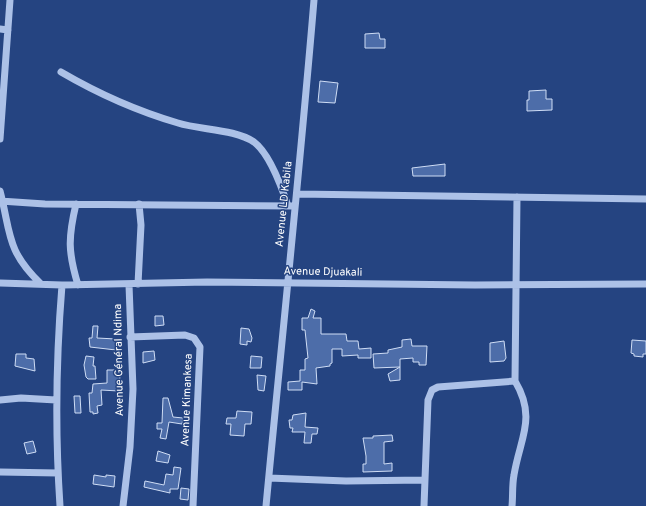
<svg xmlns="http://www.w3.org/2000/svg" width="646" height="506" viewBox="0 0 646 506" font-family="Overpass,sans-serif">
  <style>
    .building { fill: #4d6da9; stroke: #cfddf5 }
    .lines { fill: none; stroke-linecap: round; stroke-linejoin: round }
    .minor { stroke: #acc1e7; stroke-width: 7 }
    .labels { text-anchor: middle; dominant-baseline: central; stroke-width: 3; stroke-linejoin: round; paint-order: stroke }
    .street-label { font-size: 11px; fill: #fff; stroke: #254481 }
  </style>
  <rect width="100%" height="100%" fill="#254481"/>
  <path class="building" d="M379,33L380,39H385V48H365V34Z
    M320,81L338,83L335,103L318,102Z
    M546,90V99H552V110L527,111V100H529V91Z
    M445,164V176H413L412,168Z
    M311,309L315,311L313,318H321V334H346L347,341H358L359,349L371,348V358H358V355L342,356V349H332V363L330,364V366L316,368L317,384L302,382V390H288V382L300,381V370H305V359L308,358L305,330H302V318H308Z
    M155,316H163L164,325L155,326Z
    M93,326H98L97,338L116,339V350L90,347L89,338H92Z
    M241,328L249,329L252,338L251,342L247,341V345L240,344Z
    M411,339L412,346H427L426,365H419V362H413V358L400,359V367L374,368L373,354L388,353V350L402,347V340Z
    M632,340L646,341V354H643V357L634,356V354L631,353Z
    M504,341L506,358L504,361L490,362V343Z
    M154,351L155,360L143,363V352Z
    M16,354H26V358L34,359L35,371L15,366Z
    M86,356L94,357L93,366H95L96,379H88L86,377L84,365Z
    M251,356L262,357L261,368H250Z
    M400,367V380L390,381L388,374Z
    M107,370H116V373L120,374L119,391L101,390L102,405L97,406L98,413L93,414V412H90L89,393H92L93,384L107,383Z
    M257,375L266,376L264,391L258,390Z
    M74,396H80L81,413H75Z
    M163,398H168L173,417L183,418L182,424L169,422L166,439L160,438L162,429H157V423H162Z
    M237,411L252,412L251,424H245L244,436L230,435L231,424H226L227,418H236Z
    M306,413L305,427L318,428L317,434H312L311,443H304L305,432H292L293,428H290L289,420H292L293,415Z
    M392,435L393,441L384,442V464L392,463V471L363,472V464H366V456L363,438H373V436Z
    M33,441L36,452L27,454L24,443Z
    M158,451L170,455L168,463L156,461Z
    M174,467L181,468L178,489H170V493L144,487L145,481L164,485L166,474L173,475Z
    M94,475L106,477V475L115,476L114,487L93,484Z
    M181,488L189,489L188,500L180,499Z"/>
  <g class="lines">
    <path class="minor" d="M0,29L8,30
      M61,72C97,93 137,111 178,123C200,130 235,129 254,142C269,153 282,188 288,206
      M0,139L10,0
      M0,191C11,233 6,250 40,283
      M297,194L646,199
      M0,201L45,204L295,206
      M76,204C68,238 68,252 78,285
      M0,283L62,285L207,282L475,285L646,284
      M138,284L141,225L139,204
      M130,337L185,335L194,338L200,347L193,506
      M0,400L21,398L56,400
      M0,472L58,473
      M269,478L346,481L424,480
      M60,506C55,432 56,359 62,285
      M123,506L130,447L133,389L129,285
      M266,506C282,337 300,169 314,0
      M424,506L428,400L432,390L438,387L515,381L517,197
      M512,506C513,496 512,485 514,475C520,438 537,418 515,381"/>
  </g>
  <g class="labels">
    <g class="street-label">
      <text transform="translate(284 204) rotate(-84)">Avenue LD Kabila</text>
      <text transform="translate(323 272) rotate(1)">Avenue Djuakali</text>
      <text transform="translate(119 360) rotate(-91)">Avenue Général Ndima</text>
      <text transform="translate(187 400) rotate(-88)">Avenue Kimankesa</text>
    </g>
  </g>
</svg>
